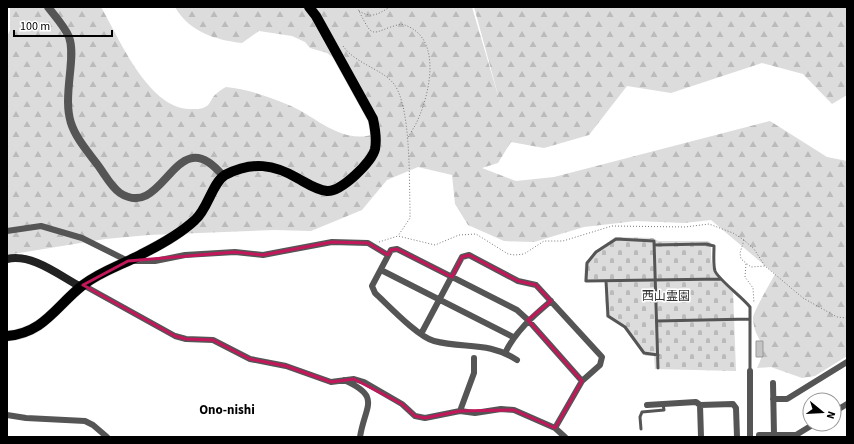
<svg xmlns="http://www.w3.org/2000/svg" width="854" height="444" viewBox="0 0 854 444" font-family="'Source Sans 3','Noto Sans JP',sans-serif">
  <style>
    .forest { fill: url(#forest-firs) }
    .cemetery { fill: url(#cemetery-stones) }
    .building { fill: #c4c4c4; stroke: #999 }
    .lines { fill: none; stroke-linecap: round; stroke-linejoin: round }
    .primary-casing { stroke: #dbdbdb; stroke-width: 11 }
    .path { stroke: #777; stroke-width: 1; stroke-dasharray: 1 2; stroke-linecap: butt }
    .service { stroke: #555; stroke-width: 3 }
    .minor { stroke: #555; stroke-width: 6 }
    .tertiary { stroke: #555; stroke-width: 8 }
    .secondary { stroke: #222; stroke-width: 8 }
    .primary { stroke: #000; stroke-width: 10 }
    .marked { fill: none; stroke: #c2185b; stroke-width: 3; stroke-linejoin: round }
    .labels { text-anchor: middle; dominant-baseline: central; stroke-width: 3; stroke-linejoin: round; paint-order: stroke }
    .park-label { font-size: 12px; fill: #333; stroke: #fff }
    .neighbourhood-label { font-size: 13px; font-weight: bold; fill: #000; stroke: #fff }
  </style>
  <defs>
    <pattern id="forest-firs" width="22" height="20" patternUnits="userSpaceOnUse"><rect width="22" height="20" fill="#dcdcdc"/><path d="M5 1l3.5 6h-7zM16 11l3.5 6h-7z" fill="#bbb"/></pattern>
    <pattern id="cemetery-stones" width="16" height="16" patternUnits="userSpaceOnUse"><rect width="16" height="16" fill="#dcdcdc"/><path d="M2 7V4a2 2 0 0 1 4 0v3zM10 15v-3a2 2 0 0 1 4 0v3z" fill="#bbb"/></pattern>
  </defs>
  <rect width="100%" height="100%" fill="#fff"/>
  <path class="forest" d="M10,7H101C119,38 147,106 188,109C194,109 202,110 207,106C210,104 212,97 216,94C219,91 222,89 226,87C248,89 270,97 291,106C316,117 340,143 371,135L374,128L377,115L360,87L336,60L327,53L310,48L305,42L292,36L259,31L242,43C216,40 189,32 175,7H472L500,102L474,7H847V95L832,104L803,74L762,63L671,93L627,86L589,135L544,148L511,142L498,163L482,168L516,181L554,177L770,121L827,157L847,161V356L815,376L802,378L771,367L757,368C771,340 754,343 753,318C753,312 771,282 775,274L711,220L684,223L636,221L584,227L534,242L504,241L468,225L455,204L452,175L418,167L387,180L362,210L311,231L274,230L149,235L105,239L7,255V37L10,30Z"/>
  <path class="cemetery" d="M615,237L653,238L658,241H708L711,243C711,271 711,272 733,290L736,371L655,369L654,356H646L624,328L606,317L605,282H584L585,264L594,252Z"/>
  <path class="building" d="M756,341H763V357H756Z"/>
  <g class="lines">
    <defs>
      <path id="primary" d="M7,336C44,333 56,306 83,285C101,271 122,265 142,254C160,245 180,234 195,220C208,209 212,183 225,175C252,161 274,164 299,179C308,184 317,190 327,191C341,192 372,162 375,149C377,139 375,128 373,119L316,16L309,7"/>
    </defs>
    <use href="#primary" class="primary-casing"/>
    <path class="path" d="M357,7C375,43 369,32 401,24C442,34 431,89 419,117C416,125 411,132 407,139
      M359,11C372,19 378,14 390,7
      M343,46C357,65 381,68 394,84C411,107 409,178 410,208V218L398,236
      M744,240L740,253L741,259L751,267L765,266
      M379,242L398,236L435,245L459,235L476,234L508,254L515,255L524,254L544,241H563L612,226L685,227L709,224L733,233L744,240L754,249L765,266L803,298L837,317L847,318
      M746,264L745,277L753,288L754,303"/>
    <path class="service" d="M654,245L706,244L714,246C714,254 713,265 715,271C719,280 742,297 750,307V319
      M606,281L608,316L625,327L644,353L658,355
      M657,321L750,319V371
      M658,368C657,325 655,283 654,241L616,239L613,241L596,252L587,263L586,281L721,279
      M641,429L640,417L642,412L664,410L663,404"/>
    <path class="minor" d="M7,231L41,226L82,238L128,261H155L185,255L235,252L263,255L332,242L368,243L388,255
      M381,270L513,337
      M83,285L175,336L186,339L213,340L250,359L286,366L331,382L354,379L364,382L402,404L415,416L425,418L460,411L475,413L501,409L514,410L555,428L565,437
      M421,334L462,257L469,255L518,281L536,285L602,357L600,365L582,381
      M505,353C516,331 532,317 551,301
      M517,360C488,341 465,349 434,341C418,337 388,305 375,293L372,286L391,250L397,249L517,310L528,320L582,381L555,428
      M750,371V437
      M344,380C382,397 365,405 360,437
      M773,383L774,435
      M773,399H787L847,362
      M647,405L696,402L700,405L733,404L736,408L737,437
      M700,405L701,437
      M460,411L474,373V358
      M834,412L847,404
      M7,415L26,418L85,421L93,425L107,437
      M759,437V435H796L814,424"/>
    <path class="tertiary" d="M48,7C55,16 65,27 69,37C73,48 71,62 70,73C65,120 68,127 97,164C104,173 111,187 120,193C165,222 175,117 223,176"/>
    <path class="secondary" d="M7,259C32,253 60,276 81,287"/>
    <use href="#primary" class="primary"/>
  </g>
  <path class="marked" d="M332,242L368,243L388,255L391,250L397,249L452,277L462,257L469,255L518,281L536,285L551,301L528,320L582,381L555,428L514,410L460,411L425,418L415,416L402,404L354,379L331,382L286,366L250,359L213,340L186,339L175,336L83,285L128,261L235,252L263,255Z"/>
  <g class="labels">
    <g class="park-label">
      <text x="666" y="296">西山霊園</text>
    </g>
    <g class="neighbourhood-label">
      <text x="227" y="410">Ono-nishi</text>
    </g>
  </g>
  <rect width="854" height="444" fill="none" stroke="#000000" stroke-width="16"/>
  <g transform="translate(822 412) rotate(108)"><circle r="19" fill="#ffffff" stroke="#999999"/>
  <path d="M0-3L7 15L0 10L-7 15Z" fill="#000000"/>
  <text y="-6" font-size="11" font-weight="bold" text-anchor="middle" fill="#000000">N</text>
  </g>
  <path d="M14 30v6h98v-6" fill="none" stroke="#000000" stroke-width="2"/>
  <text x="20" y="30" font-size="12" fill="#000000" stroke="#ffffff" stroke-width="3" paint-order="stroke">100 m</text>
</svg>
